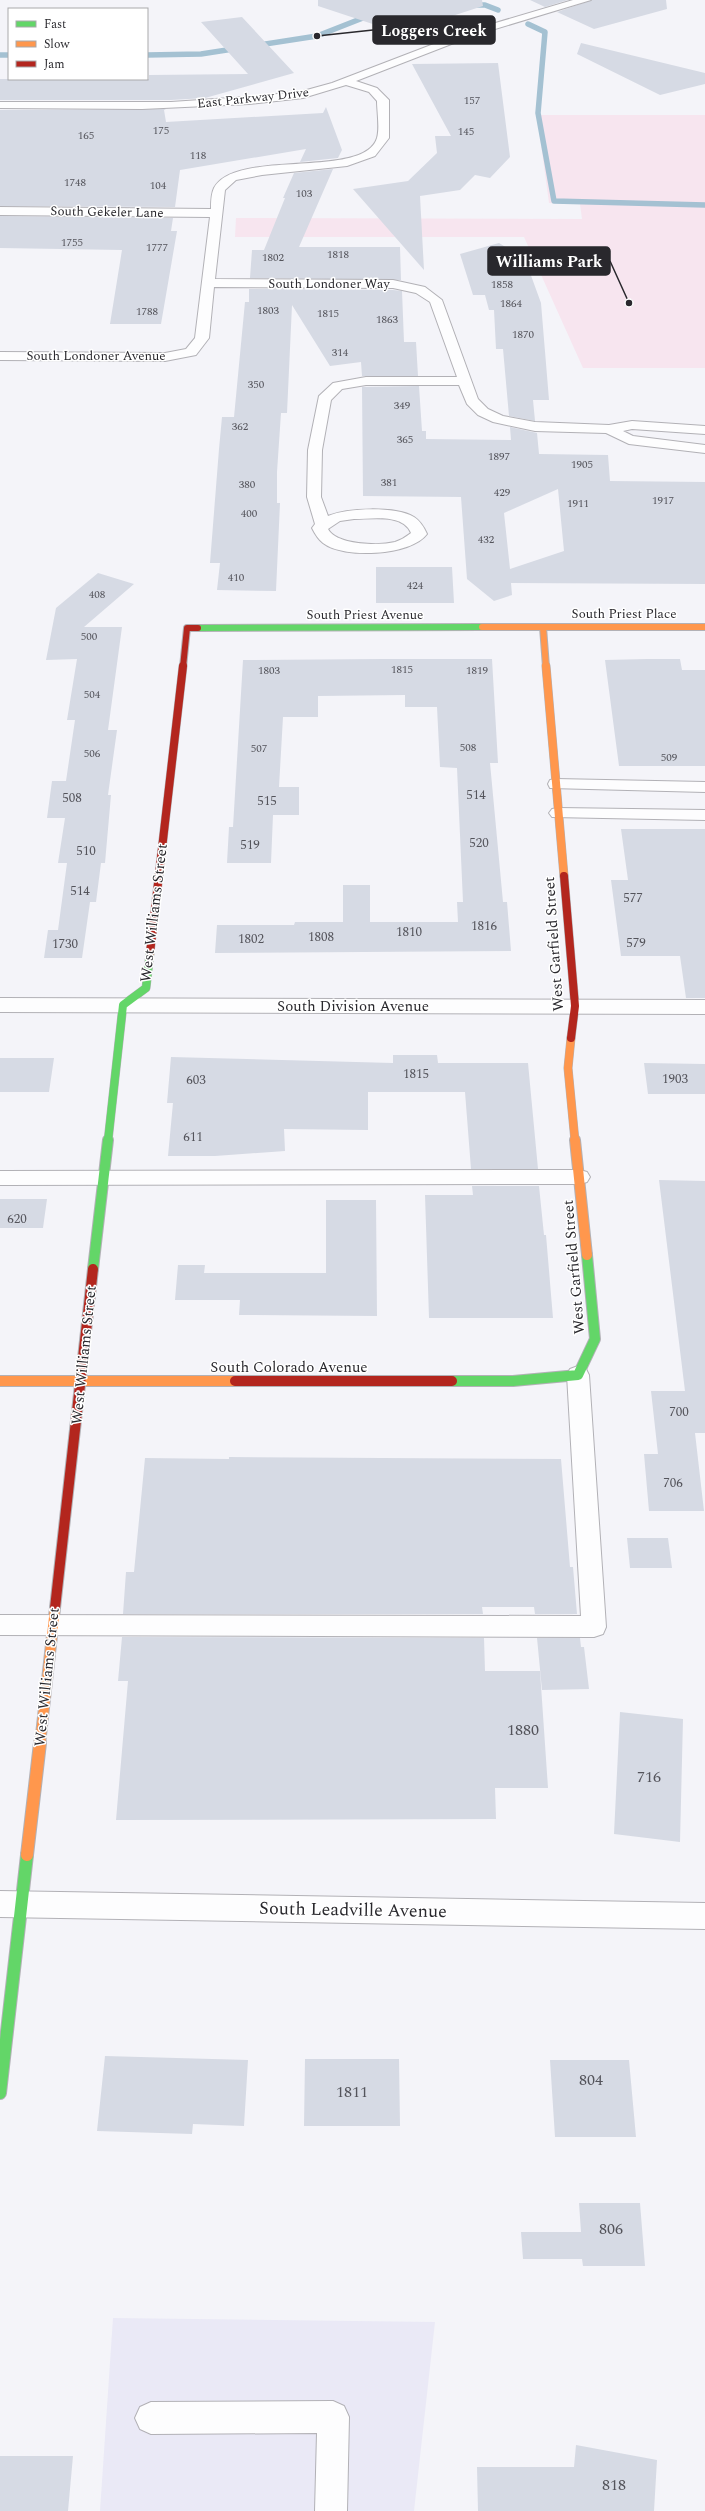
<svg xmlns="http://www.w3.org/2000/svg" width="705" height="2511" viewBox="0 0 705 2511" font-family="Spectral,serif">
  <style>
    .built { fill: #eae9f6 }
    .green { fill: #f7e5ef }
    .lines { fill: none; stroke-linecap: round; stroke-linejoin: round }
    .stream { stroke: #a4c1d2; stroke-width: 5.5 }
    .building { fill: #d6dae4; fill-rule: evenodd }
    .lane-casing { stroke: #b2b1b6; stroke-width: 2 }
    .street-casing { stroke: #b2b1b6; stroke-width: 2 }
    .fast-far3-casing { stroke: #b2b1b6; stroke-width: 8 }
    .fast-far2-casing { stroke: #b2b1b6; stroke-width: 9 }
    .fast-far1-casing { stroke: #b2b1b6; stroke-width: 12 }
    .fast-casing { stroke: #b2b1b6; stroke-width: 14 }
    .slow-far3-casing { stroke: #b2b1b6; stroke-width: 8 }
    .slow-far2-casing { stroke: #b2b1b6; stroke-width: 9 }
    .slow-far1-casing { stroke: #b2b1b6; stroke-width: 12 }
    .slow-casing { stroke: #b2b1b6; stroke-width: 14 }
    .jam-far2-casing { stroke: #b2b1b6; stroke-width: 8 }
    .jam-far1-casing { stroke: #b2b1b6; stroke-width: 9 }
    .jam-casing { stroke: #b2b1b6; stroke-width: 12 }
    .lane { fill: #fdfdfe; fill-rule: evenodd }
    .street { fill: #fdfdfe; fill-rule: evenodd }
    .fast-far3 { stroke: #63d668; stroke-width: 6 }
    .fast-far2 { stroke: #63d668; stroke-width: 8 }
    .fast-far1 { stroke: #63d668; stroke-width: 10 }
    .fast { stroke: #63d668; stroke-width: 12 }
    .slow-far3 { stroke: #ff974d; stroke-width: 6 }
    .slow-far2 { stroke: #ff974d; stroke-width: 8 }
    .slow-far1 { stroke: #ff974d; stroke-width: 10 }
    .slow { stroke: #ff974d; stroke-width: 12 }
    .jam-far2 { stroke: #b3261e; stroke-width: 6 }
    .jam-far1 { stroke: #b3261e; stroke-width: 8 }
    .jam { stroke: #b3261e; stroke-width: 10 }
    .labels { text-anchor: middle; dominant-baseline: central; stroke-width: 3; stroke-linejoin: round; paint-order: stroke }
    .far-number-label { font-size: 11px; fill: #54545b }
    .far-street-label { font-size: 13px; fill: #29282d; stroke: #fff }
    .number-label { font-size: 13px; fill: #54545b }
    .street-label { font-size: 15px; fill: #29282d; stroke: #fff }
    .near-number-label { font-size: 16px; fill: #54545b }
    .near-street-label { font-size: 18px; fill: #29282d; stroke: #fff }
    .leader { fill: none; stroke: #29282d; stroke-width: 1.5 }
    .callout-dot { fill: #29282d; stroke: #fff; stroke-width: 1.5 }
    .callout { fill: #29282d; stroke: #29282d; stroke-width: 1.5 }
    .callout-label { font-size: 16px; text-anchor: middle; font-weight: bold; fill: #fff }
  </style>
  <rect width="100%" height="100%" fill="#f4f4f9"/>
  <path class="built" d="M113,2318L435,2322L414,2511H100Z"/>
  <path class="green" d="M537,115H705V368H583L524,237H235L236,218L582,219L580,204L549,203Z"/>
  <g class="lines">
    <path class="stream" d="M469,5H485L498,10
      M528,24L545,32L538,113L554,201L705,205
      M0,55H9
      M147,55L201,54L317,36L373,14"/>
  </g>
  <path class="building" d="M318,0H482L483,6L400,33L318,6Z
    M530,0H568L545,7Z
    M592,0H666L667,9L594,29L557,12Z
    M242,17L294,73L205,98L171,100H0V79H149V75L248,74L201,22Z
    M581,43L705,73V84L660,95L577,54Z
    M498,63L510,157L490,178L475,175L460,190L420,196L424,270L353,189L408,181L437,153L435,136H451L412,64Z
    M326,107L342,150L338,158L300,162L306,149L180,170L175,207L0,206V110L166,109L164,110L166,122L323,113Z
    M333,169L299,247H400L401,280L250,278L252,250H264L285,198H283L294,173Z
    M0,216L173,218L171,231H177L161,324H110L122,250L0,248Z
    M499,243L525,259L541,303L549,400H533L535,421L509,416L503,349H496L494,310H489L485,295H473L460,254Z
    M249,289L393,290L402,291L404,342H416L418,376H362L361,362L330,366L292,305L287,413H281L277,472V503H280L276,591L217,590L220,563H210L219,449L222,417H234L245,302H249Z
    M419,386L422,431H426V439L511,440L510,427L537,433L539,454L608,455L610,481L705,482V584L511,583L512,595L494,601L467,579L461,497L363,496L362,387ZM558,489L564,551L510,569L504,513Z
    M376,567H452L454,603H376Z
    M98,573L134,584L84,627H122L108,730H117L108,795H111L105,863H101L96,902H90L82,958H44L48,930H58L67,863H58L65,818H47L52,781H66L75,720H67L77,659L46,660L56,608Z
    M383,659H492L498,763H490L503,902H507L511,951L215,953L217,925H294L295,922H343V885H370V922H458L457,902H463L457,768L440,767L437,707H405V695L318,696V717H283L279,787H299V815H273L271,863H227L229,827H233L243,660Z
    M647,659H680L682,670H705V766H619L605,660Z
    M621,829H705V998H686L680,956H621L611,880H628Z
    M393,1055H437L438,1063H528L538,1169H471L465,1092H368V1130L284,1129L285,1151L215,1156H168L173,1103H167L171,1057L393,1063Z
    M0,1058H54L49,1092H0Z
    M644,1063L705,1064V1094H648Z
    M659,1180L705,1181V1433H695L704,1511H649L644,1454H658L651,1391H685Z
    M472,1186H539L544,1235H546L553,1318H429L425,1195H473Z
    M0,1199H47L43,1228H0Z
    M326,1200H376L377,1316L239,1315L240,1300H175L178,1265H205L204,1273H326Z
    M229,1457L561,1459L570,1567H573L577,1614H535L534,1607H482L483,1614H123L126,1572H134L145,1458L229,1459Z
    M627,1538H668L672,1568H630Z
    M122,1637L484,1638L485,1671H540L548,1788H495L496,1819L116,1820L128,1681H118Z
    M537,1638H580L581,1647H584L589,1689L542,1690Z
    M620,1712L683,1719L680,1842L614,1834Z
    M105,2056L248,2060L244,2126L193,2124L192,2134L97,2131Z
    M305,2059H399L400,2126H304Z
    M550,2060H629L636,2137H555Z
    M579,2203H640L645,2266H583L582,2259H523L521,2232H581Z
    M576,2445L657,2460L654,2511H478L477,2467H574Z
    M0,2456H73L68,2511H0Z"/>
  <g class="lines">
    <defs>
      <path id="lane" d="M556,779L705,782V792L550,788L548,784L550,780Z
        M558,808L705,810V820L552,817L549,813L552,809Z
        M580,1170L587,1172L590,1177L587,1182L580,1184L0,1185V1171Z
        M578,1366L586,1369L589,1375L606,1627L603,1634L594,1637L0,1635V1615L581,1616L567,1375L570,1369Z
        M333,2401L344,2406L349,2417L347,2511H315L317,2433L151,2434L140,2429L135,2418L140,2407L151,2402Z"/>
      <path id="street" d="M573,0H591L472,36L356,81L377,88L389,100V138L375,156L347,166L262,175L236,180L225,190L215,279L393,280L425,287L442,300L478,399L488,409L503,416L535,422L609,425L632,421L705,426V434L632,429L623,431L633,436L705,445V453L629,444L606,433L535,431L493,422L478,415L467,404L459,385H366L342,389L331,400L322,450L321,497L328,516C347,508 395,506 414,517C420,521 424,527 427,534C411,556 343,559 323,543C318,539 315,534 312,528L315,524L307,497L308,450L319,396L333,383L366,377H457L430,302L416,293L393,288L214,287L209,338L196,355L165,361L0,360V352L165,353L186,349L195,338L210,217L0,215V207L211,209C211,203 211,194 214,188C235,148 364,180 377,138C380,128 377,111 377,101L369,92L346,85L303,98L249,104L142,109L0,108V102H171L260,96L303,91L332,83L465,32ZM354,519C371,519 403,513 411,533C406,537 401,540 395,542C379,546 336,545 328,529L340,521Z
        M0,998L705,1000V1014L0,1012Z
        M0,1891L705,1903V1929L0,1917Z"/>
      <path id="fast-far3" d="M198,628L482,627"/>
      <path id="fast-far2" d="M108,1141L123,1005L146,988L150,953"/>
      <path id="fast-far1" d="M93,1269L108,1140
        M452,1381H513L578,1375L595,1339L587,1255"/>
      <path id="fast" d="M0,2093L27,1855"/>
      <path id="slow-far3" d="M482,627H705
        M543,627L546,667"/>
      <path id="slow-far2" d="M546,666L564,876
        M571,1038L568,1068L575,1141"/>
      <path id="slow-far1" d="M575,1140L587,1255
        M0,1381H235
        M40,1744L55,1608"/>
      <path id="slow" d="M27,1855L40,1743"/>
      <path id="jam-far2" d="M183,667L187,628H198"/>
      <path id="jam-far1" d="M564,876L575,1006L571,1038
        M150,953L183,666"/>
      <path id="jam" d="M235,1381H452
        M55,1608L93,1269"/>
    </defs>
    <use href="#lane" class="lane-casing"/>
    <use href="#street" class="street-casing"/>
    <use href="#fast-far3" class="fast-far3-casing"/>
    <use href="#fast-far2" class="fast-far2-casing"/>
    <use href="#fast-far1" class="fast-far1-casing"/>
    <use href="#fast" class="fast-casing"/>
    <use href="#slow-far3" class="slow-far3-casing"/>
    <use href="#slow-far2" class="slow-far2-casing"/>
    <use href="#slow-far1" class="slow-far1-casing"/>
    <use href="#slow" class="slow-casing"/>
    <use href="#jam-far2" class="jam-far2-casing"/>
    <use href="#jam-far1" class="jam-far1-casing"/>
    <use href="#jam" class="jam-casing"/>
    <use href="#lane" class="lane"/>
    <use href="#street" class="street"/>
    <use href="#fast-far3" class="fast-far3"/>
    <use href="#fast-far2" class="fast-far2"/>
    <use href="#fast-far1" class="fast-far1"/>
    <use href="#fast" class="fast"/>
    <use href="#slow-far3" class="slow-far3"/>
    <use href="#slow-far2" class="slow-far2"/>
    <use href="#slow-far1" class="slow-far1"/>
    <use href="#slow" class="slow"/>
    <use href="#jam-far2" class="jam-far2"/>
    <use href="#jam-far1" class="jam-far1"/>
    <use href="#jam" class="jam"/>
  </g>
  <g class="labels">
    <g class="far-number-label">
      <text x="472" y="100">157</text>
      <text x="161" y="130">175</text>
      <text x="466" y="131">145</text>
      <text x="86" y="135">165</text>
      <text x="198" y="155">118</text>
      <text x="75" y="182">1748</text>
      <text x="158" y="185">104</text>
      <text x="304" y="193">103</text>
      <text x="72" y="242">1755</text>
      <text x="157" y="247">1777</text>
      <text x="338" y="254">1818</text>
      <text x="273" y="257">1802</text>
      <text x="502" y="284">1858</text>
      <text x="511" y="303">1864</text>
      <text x="268" y="310">1803</text>
      <text x="147" y="311">1788</text>
      <text x="328" y="313">1815</text>
      <text x="387" y="319">1863</text>
      <text x="523" y="334">1870</text>
      <text x="340" y="352">314</text>
      <text x="256" y="384">350</text>
      <text x="402" y="405">349</text>
      <text x="240" y="426">362</text>
      <text x="405" y="439">365</text>
      <text x="499" y="456">1897</text>
      <text x="582" y="464">1905</text>
      <text x="389" y="482">381</text>
      <text x="247" y="484">380</text>
      <text x="502" y="492">429</text>
      <text x="663" y="500">1917</text>
      <text x="578" y="503">1911</text>
      <text x="249" y="513">400</text>
      <text x="486" y="539">432</text>
      <text x="236" y="577">410</text>
      <text x="415" y="585">424</text>
      <text x="97" y="594">408</text>
      <text x="89" y="636">500</text>
      <text x="402" y="669">1815</text>
      <text x="269" y="670">1803</text>
      <text x="477" y="670">1819</text>
      <text x="92" y="694">504</text>
      <text x="468" y="747">508</text>
      <text x="259" y="748">507</text>
      <text x="92" y="753">506</text>
      <text x="669" y="757">509</text>
    </g>
    <g class="far-street-label">
      <text transform="translate(253 98) rotate(-6)">East Parkway Drive</text>
      <text transform="translate(107 212) rotate(1)">South Gekeler Lane</text>
      <text x="329" y="284">South Londoner Way</text>
      <text x="96" y="356">South Londoner Avenue</text>
      <text x="624" y="614">South Priest Place</text>
      <text x="365" y="615">South Priest Avenue</text>
    </g>
    <g class="number-label">
      <text x="476" y="795">514</text>
      <text x="72" y="798">508</text>
      <text x="267" y="801">515</text>
      <text x="479" y="843">520</text>
      <text x="250" y="845">519</text>
      <text x="86" y="851">510</text>
      <text x="80" y="891">514</text>
      <text x="633" y="898">577</text>
      <text x="484" y="926">1816</text>
      <text x="409" y="932">1810</text>
      <text x="321" y="937">1808</text>
      <text x="251" y="939">1802</text>
      <text x="636" y="943">579</text>
      <text x="65" y="944">1730</text>
      <text x="416" y="1074">1815</text>
      <text x="675" y="1079">1903</text>
      <text x="196" y="1080">603</text>
      <text x="193" y="1137">611</text>
      <text x="17" y="1219">620</text>
      <text x="679" y="1412">700</text>
      <text x="673" y="1483">706</text>
    </g>
    <g class="street-label">
      <text transform="translate(154 913) rotate(-83)">West Williams Street</text>
      <text transform="translate(554 944) rotate(-94)">West Garfield Street</text>
      <text x="353" y="1006">South Division Avenue</text>
      <text transform="translate(574 1267) rotate(-95)">West Garfield Street</text>
      <text transform="translate(84 1355) rotate(-84)">West Williams Street</text>
      <text x="289" y="1367">South Colorado Avenue</text>
      <text transform="translate(47 1677) rotate(-84)">West Williams Street</text>
    </g>
    <g class="near-number-label">
      <text x="523" y="1730">1880</text>
      <text x="649" y="1777">716</text>
      <text x="591" y="2080">804</text>
      <text x="352" y="2092">1811</text>
      <text x="611" y="2229">806</text>
      <text x="614" y="2485">818</text>
    </g>
    <g class="near-street-label">
      <text transform="translate(353 1910) rotate(1)">South Leadville Avenue</text>
    </g>
  </g>
  <path class="leader" d="M317 36L373 30M629 303L610 261"/>
  <g class="callout-dot">
    <circle cx="317" cy="36" r="4"/>
    <circle cx="629" cy="303" r="4"/>
  </g>
  <g class="callout">
    <rect x="373" y="16" width="122" height="28" rx="4"/>
    <rect x="488" y="247" width="122" height="28" rx="4"/>
  </g>
  <g class="callout-label">
    <text x="434" y="36">Loggers Creek</text>
    <text x="549" y="267">Williams Park</text>
  </g>
  <rect x="8" y="8" width="140" height="72" fill="#ffffff" stroke="#a9a9ab"/>
  <rect x="16" y="21" width="20" height="6" fill="#63d668" stroke="#a9a9ab"/>
  <text x="44" y="28" font-size="12" fill="#29282d">Fast</text>
  <rect x="16" y="41" width="20" height="6" fill="#ff974d" stroke="#a9a9ab"/>
  <text x="44" y="48" font-size="12" fill="#29282d">Slow</text>
  <rect x="16" y="61" width="20" height="6" fill="#b3261e" stroke="#a9a9ab"/>
  <text x="44" y="68" font-size="12" fill="#29282d">Jam</text>
</svg>
